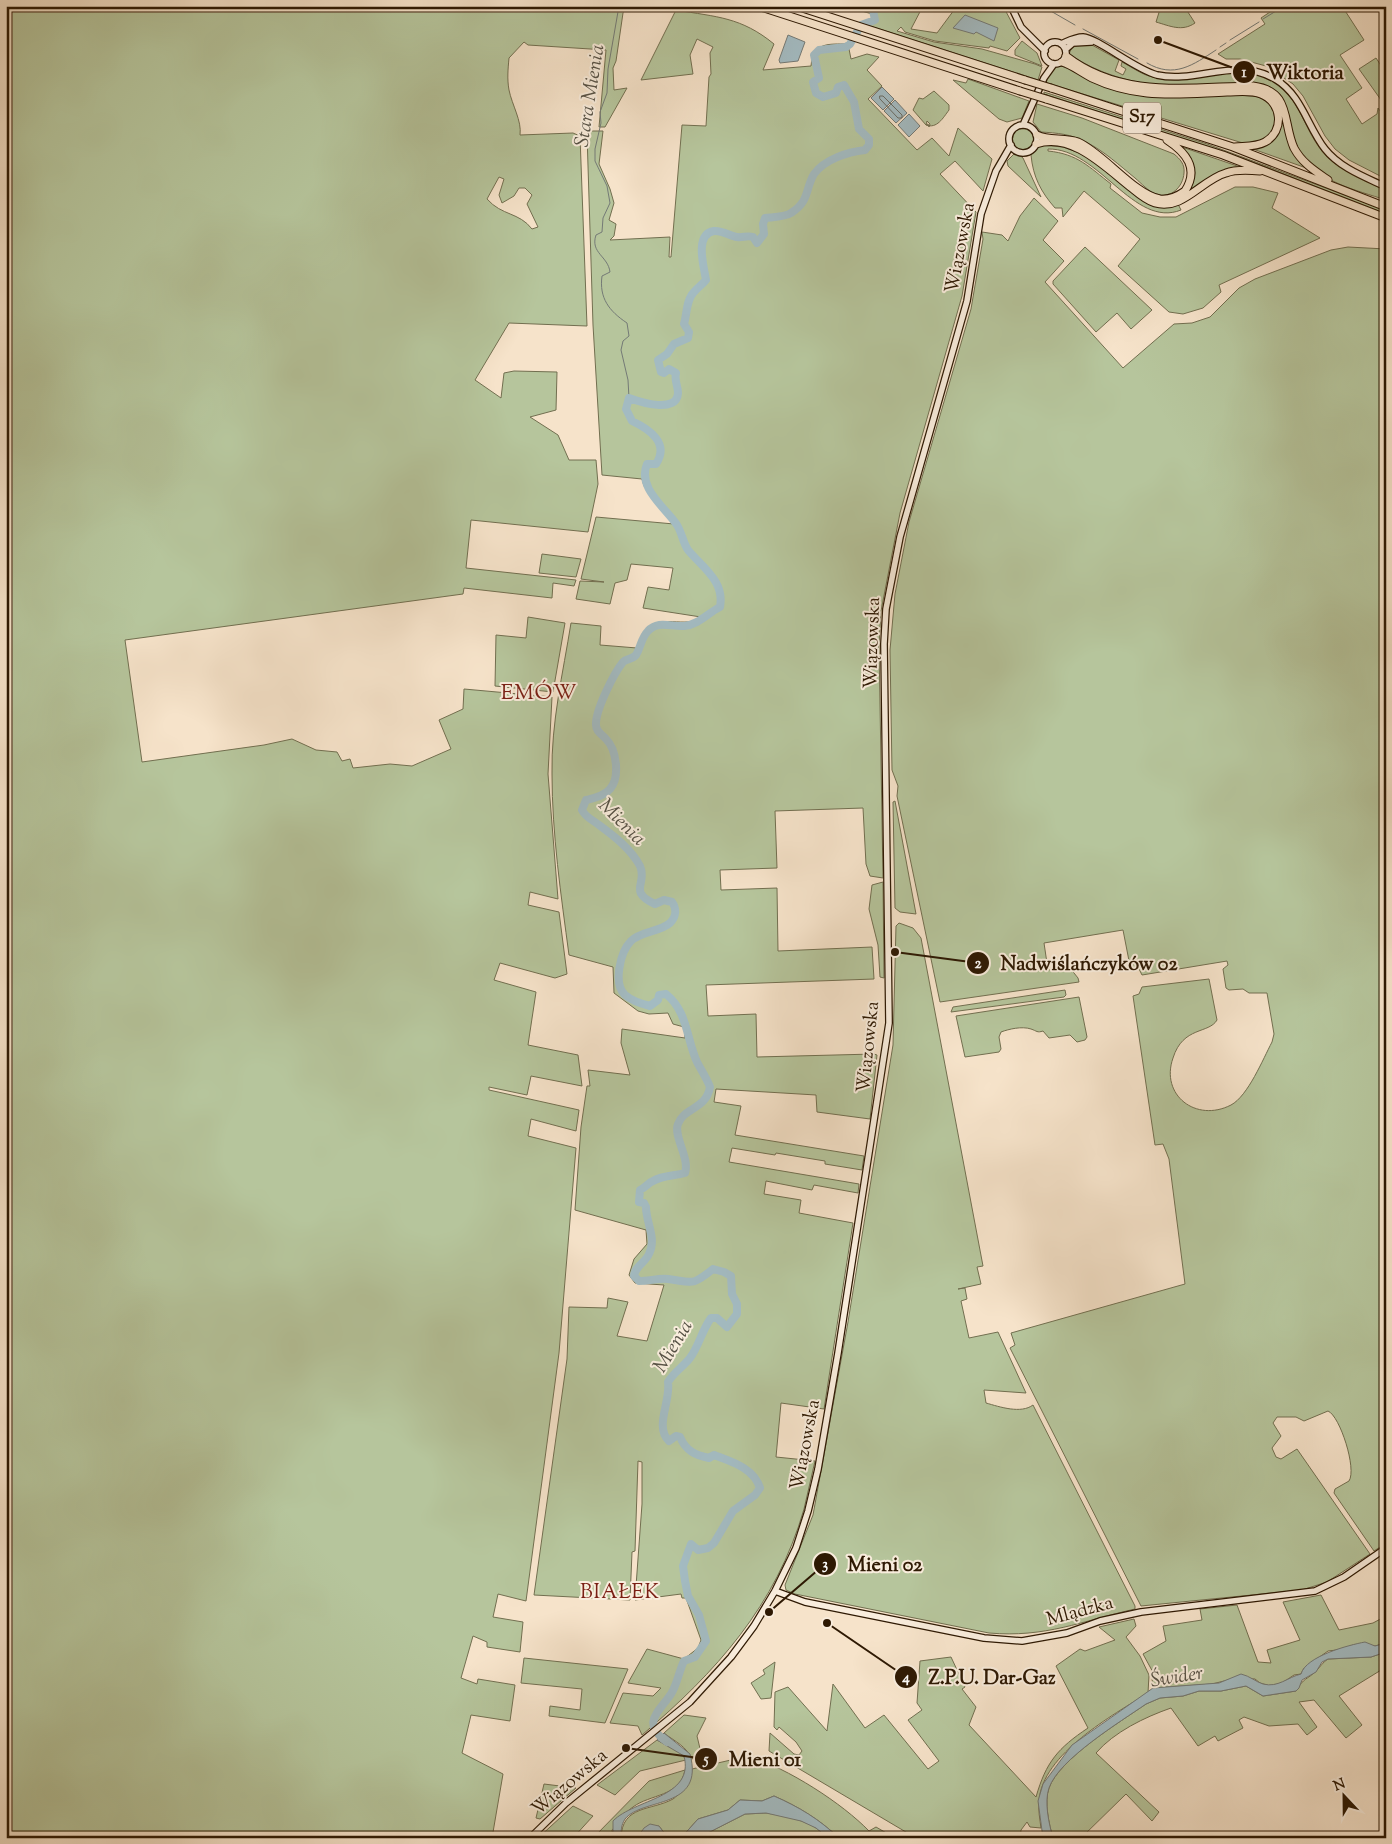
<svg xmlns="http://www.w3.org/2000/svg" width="1392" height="1844" viewBox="0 0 1392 1844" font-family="'Sorts Mill Goudy',serif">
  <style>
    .green { fill: #b6c59c; stroke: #726f50; fill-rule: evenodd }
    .water { fill: #a3bbc2; stroke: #747a76 }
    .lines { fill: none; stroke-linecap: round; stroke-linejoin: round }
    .shore { stroke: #686a62; stroke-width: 1 }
    .stream { stroke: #747a76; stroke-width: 1 }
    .river { stroke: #a3bbc2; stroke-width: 8 }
    .secondary-casing { stroke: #2e1903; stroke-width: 8 }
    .highway-casing { stroke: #2e1903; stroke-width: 9 }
    .secondary { stroke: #f9eddd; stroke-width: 5.5 }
    .highway { stroke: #f6e3ca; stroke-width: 7 }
    .highway-bridge-casing { stroke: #2e1903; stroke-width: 9; stroke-linecap: butt }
    .highway-bridge { stroke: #f6e3ca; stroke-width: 7 }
    .labels { text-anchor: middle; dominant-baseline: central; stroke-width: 4; stroke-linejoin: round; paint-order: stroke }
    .shield { fill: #f9eddd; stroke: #6b5944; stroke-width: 1 }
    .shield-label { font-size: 18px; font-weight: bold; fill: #2e1903 }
    .street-label { font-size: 19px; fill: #2e1903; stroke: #f9eddd }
    .water-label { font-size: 20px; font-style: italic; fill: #575246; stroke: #f9eddd }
    .neighbourhood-label { font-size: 20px; letter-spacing: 1px; fill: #7a1f14; stroke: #f9eddd }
    .quarter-label { font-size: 21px; letter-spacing: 1px; fill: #7a1f14; stroke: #f9eddd }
    .leader { fill: none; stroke: #2e1903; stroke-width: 2 }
    .callout-dot { fill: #2e1903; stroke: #f9eddd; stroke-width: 2 }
    .mark-label { font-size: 15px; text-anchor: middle; font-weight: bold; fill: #fff }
    .callout-label { font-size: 20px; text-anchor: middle; font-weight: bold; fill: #2e1903; stroke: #f9eddd; stroke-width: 4; stroke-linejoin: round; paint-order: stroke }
  </style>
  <rect width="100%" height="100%" fill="#f6e3ca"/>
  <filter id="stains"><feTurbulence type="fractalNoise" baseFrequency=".004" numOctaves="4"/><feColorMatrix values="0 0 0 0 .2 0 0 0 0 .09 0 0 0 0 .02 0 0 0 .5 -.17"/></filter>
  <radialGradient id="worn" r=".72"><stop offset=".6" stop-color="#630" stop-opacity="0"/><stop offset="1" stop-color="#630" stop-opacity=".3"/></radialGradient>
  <path class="green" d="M6,6H626L623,13L616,61L613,68L614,90L627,88L605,127H599L606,50L528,45L524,42L509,58C508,69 507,79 509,90C512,105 522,121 520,135L573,133L580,136L587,326L509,323L475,380L501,398L504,373L514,371L557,372L556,410L530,417L558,435L569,460H596L598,484L588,532L471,520L466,568L576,580L574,586L553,583L552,598L464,588L463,594L125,640L142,762L264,745L292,739L316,750L337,752L342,761L350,759L353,768L390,764L412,766L451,749L439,720L463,709L464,689L552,697L548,774L558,899L530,892L528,905L559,912L567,974L555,978L500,963L494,980L536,992L528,1045L578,1055L582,1086L531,1076L527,1095L489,1087V1090L579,1110L576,1131L531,1119L528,1136L576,1148L559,1353L526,1601L498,1594L493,1617L523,1622L520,1652L487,1647V1642L473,1636L461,1678L477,1684L478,1679L515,1685L510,1721L471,1715L462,1753L503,1774L492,1838H6ZM499,177L504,179L499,195L502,203L514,196L519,188H525L532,195L527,204L538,227L532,229C519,212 502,216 487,199Z
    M843,6H923L911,29L937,33L957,6H1003L1020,38L1007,51L990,46L989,48L935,41L905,32L901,27L897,31L934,42L982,49L1035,64L1042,67L1038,80L867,25L878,21L876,15Z
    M1161,6H1184L1195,23C1182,32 1170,26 1156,22Z
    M1279,6H1342L1364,40L1340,55L1362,88L1346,99L1362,124L1377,114L1378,108L1386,119V179L1349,160L1335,149L1325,136L1303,96L1293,84L1266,66L1240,59H1226L1218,54L1265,24L1261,18Z
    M676,10C717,17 741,17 774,44L763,70L811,66C813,42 828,44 848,44L851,59L867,54L879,57L867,70L882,86L868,99L917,150L932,138L949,156L958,128L992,159L983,191L955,161L940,174L976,212L962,296L900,513L881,611L879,646L883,878L870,876L866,864L863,808L775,811L777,868L720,870L721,890L777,888L778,951L872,947L874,979L706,985L708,1016L756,1014L757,1057L874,1054L877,1055L870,1119L817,1112L816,1095L716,1089L714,1102L741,1106L735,1135L864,1156L862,1170L825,1164V1161L776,1153L775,1155L732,1148L729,1162L859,1184L858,1193L814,1185L812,1190L766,1181L764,1194L801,1200L799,1213L853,1223L824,1409L781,1403L776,1457L815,1461C811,1477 808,1493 804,1509C776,1606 716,1672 642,1735L638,1726L610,1723L623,1693L653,1696L661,1688L628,1683L647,1649L684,1659L698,1648L701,1640L686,1598H682L681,1594L635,1600L642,1504V1462L638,1461L635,1551L632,1552L630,1600L534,1595L567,1359L569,1307L607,1308L608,1298L628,1302L617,1336L647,1341L664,1285L635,1283L629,1275L634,1259L647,1244L646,1230L575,1210L581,1127L587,1086H590L588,1070L630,1075L621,1043L622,1029L685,1038L684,1027L673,1024L668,1013L649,1014L638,1011L614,993L613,967L569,955C561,895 552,834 552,774C551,723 563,673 571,623L601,626L600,645L637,648C640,644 640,638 643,634C659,611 686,630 701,617L643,608L648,587L669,590L673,568L631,564L627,580L615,583L610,604L576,599L580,581L604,582L581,579L596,517L674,524L644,486L642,479L602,475L593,325L587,134L591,131H603L599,164L610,189L614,203L609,220L616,224L614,236L610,240L670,237L669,257H671L682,125L706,126L709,77L711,74L710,53L713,47L697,39L690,55L693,74L641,80Z
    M1022,41L1037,53L1042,66L1015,55V50Z
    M1083,43L1092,45L1119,60L1115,71L1123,75L1126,69L1121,66L1122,62C1132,67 1142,75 1153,77C1190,84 1232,61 1267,78C1298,92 1302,125 1321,150C1336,170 1364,179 1386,189V200C1356,190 1317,182 1300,152C1286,128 1295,106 1270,88C1200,87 1129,95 1069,54L1073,45Z
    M1376,58L1386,73V107L1359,69Z
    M1067,60C1133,100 1179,90 1252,88C1295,92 1278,146 1309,169L1253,149C1284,141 1294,104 1262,92C1246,87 1225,91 1209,92C1154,94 1114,91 1066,61Z
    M1063,66L1096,82L1261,97C1276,106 1282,126 1266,138C1261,142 1253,143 1246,144L1047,83L1045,80L1053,68Z
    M968,79L1029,101L1022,118L1007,122L999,119L953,80L966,83Z
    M934,91L949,105V110C943,118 937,129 926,125L928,124L929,127L930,124L927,121L926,125L913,110L919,98L923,99Z
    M1044,92L1207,144L1377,207L1386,211V214L1242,158L1044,94Z
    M1037,104L1082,118L1174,154C1180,159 1185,164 1184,173C1183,187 1171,199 1156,194C1149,192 1141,183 1135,178C1119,165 1104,151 1086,142C1071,134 1057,133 1041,132L1033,122Z
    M1012 139a11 11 0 1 1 22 0a11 11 0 1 1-22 0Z
    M1040,145L1063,147L1082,154L1166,207L1178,204L1181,210C1134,229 1099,148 1048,149V151C1078,154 1089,167 1111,184L1110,188L1142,213L1160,217H1176L1235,187H1253L1278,193L1272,208L1320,238L1219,285L1221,292L1203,308L1183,314L1169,312L1118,266L1140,239L1084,191L1063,217L1062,208H1055C1041,192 1033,177 1031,155Z
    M1182,147L1243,168C1212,172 1204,181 1179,198C1202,174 1197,172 1182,147Z
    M1014,154H1018L1023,158L1041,197L1008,166L1007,161Z
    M1034,198L1058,221L1043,240L1064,261L1045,282L1123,368L1174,324L1192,323L1210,317L1239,288L1255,279L1331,250L1348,247L1386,249V1543L1374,1551L1334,1493L1335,1489L1349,1481C1357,1469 1340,1416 1328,1411L1304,1421L1296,1417H1277L1273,1423L1281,1436L1272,1448L1276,1457L1281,1459L1297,1449L1370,1554L1327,1582L1302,1590L1141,1606L1010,1348L1015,1345L1011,1333L1185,1284L1169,1159L1163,1144L1155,1145L1133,996L1139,994L1142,987L1209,979L1217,1020C1209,1034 1183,1026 1173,1058C1160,1095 1196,1123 1231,1105C1248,1096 1263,1059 1272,1042L1274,1034L1267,993H1249L1243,989L1229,990L1226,988L1223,969L1228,965L1227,961L1142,975L1139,969L1131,971L1123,930L1044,943L1048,970L1070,968L1078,978L1079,982L940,1002L897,796L898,786L892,770L890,650L895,594L909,522L971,309L983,239L982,232L1002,235L1008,241L1020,216Z
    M1085,247L1152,310L1131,329L1117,313L1096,332L1053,284V281Z
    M542,554L581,559L576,577L539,573Z
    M528,617L565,623L553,692L495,686L496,635L526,638Z
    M895,801L916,914L900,912L895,908L893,802Z
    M883,882L884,978L880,977L878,945L869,909L872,885Z
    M899,923L913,928L921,938L983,1266L977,1267L981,1284L958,1289L965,1288L967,1299L961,1301L969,1338L998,1332L1026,1393L984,1390L986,1403C1000,1407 1021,1414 1033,1405L1135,1606V1609C1082,1621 1045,1638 989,1633L795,1594L786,1590L785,1585L813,1515L848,1322L893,1045L896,926Z
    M1065,990L1066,995L1064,997L951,1012L953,1007Z
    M1079,997L1087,1037L1085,1040L1077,1042L1070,1035L1049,1038L1043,1031C1037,1033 1037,1031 1031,1029C1022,1026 1009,1029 1001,1032L999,1037L1001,1049L999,1052L965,1057L956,1016Z
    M1321,1595L1339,1630L1373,1623L1386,1616V1643L1375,1646L1353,1645L1345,1649L1328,1651L1304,1668L1301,1674L1294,1675L1282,1683L1270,1686L1260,1683L1255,1679L1236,1678L1212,1684L1153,1688L1152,1678L1155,1676L1143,1654L1166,1641L1163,1626L1202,1620L1200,1609L1237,1605L1258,1662L1271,1663L1267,1650L1300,1640L1283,1602Z
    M1134,1619L1136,1626L1126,1637L1140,1656L1149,1675L1148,1693C1113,1715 1042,1754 1039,1801C1038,1810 1040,1820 1041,1828L1030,1827L1027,1822L1021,1830L1020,1838H916L769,1751L770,1733L794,1754L799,1755L802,1751L796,1742L779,1727L777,1730L774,1727L775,1692L788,1687L827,1731L833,1684L865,1728L884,1715L928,1769L939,1761L908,1720L922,1710L917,1703L920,1661L951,1657L965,1687L962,1689L976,1707L969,1725L1036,1797C1046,1762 1058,1748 1088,1728L1056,1666L1080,1649L1085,1651L1115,1640L1099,1627Z
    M1386,1652V1667L1339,1696L1362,1725L1346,1738L1314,1700L1299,1702L1317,1727L1307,1735L1298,1724L1269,1726L1244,1717L1239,1720L1243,1728L1218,1741L1215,1736L1198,1746L1171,1708C1145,1717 1114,1732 1096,1753L1159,1812L1152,1821L1126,1794L1081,1838H1053C1049,1824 1044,1802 1049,1788C1059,1759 1120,1722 1146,1704L1160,1698L1183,1696L1199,1691H1221L1246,1686L1263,1696L1296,1691C1304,1677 1307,1680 1316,1671C1321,1666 1322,1663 1328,1659L1371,1657Z
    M524,1658L628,1669L605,1723L549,1716L550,1706L580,1710L582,1689L521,1683Z
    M775,1662L771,1698L761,1699L751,1683L765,1674L763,1670Z
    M684,1715L706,1718L697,1736L702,1757L691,1759C688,1747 674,1741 664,1733Z
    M657,1740L681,1753L686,1760L640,1771L615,1795L597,1785Z
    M748,1756C788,1768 843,1804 869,1831L876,1827L895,1838H839C819,1819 799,1807 774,1796L762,1801L740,1800L728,1810L698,1819L681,1838H668L659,1826L637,1835V1838H621C622,1805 651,1811 673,1799C680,1795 686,1781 691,1774L692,1769Z
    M685,1770C680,1797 650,1794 633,1807C625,1812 619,1823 612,1830L613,1838H593L649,1781Z
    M544,1784L576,1788L540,1819L536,1818Z
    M573,1806L593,1816L573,1838H538Z
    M766,1813C787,1816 813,1821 828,1838H698L745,1814Z"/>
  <path class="water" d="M965,15L998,28L994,41L976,32L974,34L953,28Z
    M788,35L805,42L798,61L780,63L779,60Z
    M882,87L894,99L883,110L871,98Z
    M895,100L907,113L896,123L884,111Z
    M909,114L920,126L909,137L898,125Z
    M1365,1642L1375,1646L1386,1643V1652L1371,1657L1328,1659L1322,1662L1316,1672L1302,1680L1299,1688L1296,1691L1263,1696L1246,1686L1221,1691H1199L1183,1696L1160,1698L1146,1704C1120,1722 1059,1759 1049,1788C1044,1802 1049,1824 1053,1838H1043L1038,1801L1043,1784L1072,1745L1153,1688L1219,1683L1241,1674C1250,1676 1256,1682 1263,1684C1278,1688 1288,1677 1301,1674C1306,1656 1349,1645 1365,1642Z
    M664,1733L690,1754C705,1810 643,1797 625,1819C621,1825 621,1831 621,1838H613V1821C634,1799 695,1798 684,1756L657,1740Z
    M774,1796C799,1807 819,1819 839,1838H828L816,1828L801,1821L766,1813L745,1814L698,1838H681L698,1819L728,1810L740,1800L762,1801Z
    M650,1824L659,1826L668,1838H657L653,1834L645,1838H637L644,1828Z"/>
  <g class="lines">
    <path class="shore" d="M880,96H883L902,115V118H898L880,99Z"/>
    <path class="stream" d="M619,6L608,69L607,93L600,112L601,123L595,149V161L607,186L610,203L603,218L602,232L596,235C590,253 608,256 610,272L602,276C599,298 609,311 627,323L629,336L623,341L621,350L628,380L629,398
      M1042,6L1075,25
      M1263,19L1281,8
      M1083,29L1138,59
      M1230,40L1259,22
      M1220,47L1226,43
      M1147,63C1174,79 1193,65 1216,50"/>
    <path class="river" d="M667,1742C640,1723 659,1712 671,1694C677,1685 679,1671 684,1661L695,1657L706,1641L699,1615L688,1596L685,1581L683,1566L691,1544L698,1550L708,1548L714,1543L733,1511L755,1495L760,1488C754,1468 732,1462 714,1455L709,1458C695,1455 686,1451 680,1437L676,1436L669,1441C654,1427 671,1401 668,1382C674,1372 683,1367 690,1358C699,1346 702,1330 711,1318H717L727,1327L737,1314V1304L732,1294L731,1276L724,1272L713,1269C691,1287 692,1282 668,1279C659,1278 649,1281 639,1281L634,1276C635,1266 645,1263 649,1254C657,1238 646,1223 646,1207L644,1203L639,1202L640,1190C646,1187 648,1183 653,1181C663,1175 675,1176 685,1173C690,1158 673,1136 678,1124C684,1107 706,1110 710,1087C706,1077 701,1070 697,1062C686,1038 688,1012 666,994L659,995L658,1000L650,1006C642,1004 632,1001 625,995C613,984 620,952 631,941C641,931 660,932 670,923C676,917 677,909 672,902L664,900L655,904C627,891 648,884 640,866C631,849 614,836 599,825C593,820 585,817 582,810L586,800C594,798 604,796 610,789C620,778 617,750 606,739C602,734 596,732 596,725C595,711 614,673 623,662C626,659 633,659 636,655C641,647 641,638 648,631C658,620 671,627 684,626C698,625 708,613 720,607C725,581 702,567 688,550C683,543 682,533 677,525C665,507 637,488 647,464H656C670,443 649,429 632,421L626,409L629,398C640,402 677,414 678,393C678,386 674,380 676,373L669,369L664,373L661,372L658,360L667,354L674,344L688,338L689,332L684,324C687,314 686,300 694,292C698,287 702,285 706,280C704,267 694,234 714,231C722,230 730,236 737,237C743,238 747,235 753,237L757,243L764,234L763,224L765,218C773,217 785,217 791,213C810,201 805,189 814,174C825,159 848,152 865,150L869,145V139L859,129L854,102L844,85L838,87L836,93L823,97L816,93L813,82L819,78L814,55L819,50L846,47L850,44L861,25L875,20L872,6"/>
    <defs>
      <path id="secondary" d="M1011,6L1021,27L1045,51
        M1044 53a11 11 0 1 1 22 0a11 11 0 1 1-22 0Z
        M1061,44C1068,41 1075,37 1083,37C1098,38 1134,69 1157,75C1197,84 1236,56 1275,79C1302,95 1307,126 1325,149C1340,168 1365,177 1386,187
        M1066,49L1073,43L1091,42
        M1023,125L1044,78L1054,64
        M1009 139a14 14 0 1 1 28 0a14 14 0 1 1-28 0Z
        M775,1591L805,1602L984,1638L1022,1641L1067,1633L1100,1621L1141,1612L1315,1591L1344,1577L1386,1548
        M530,1838L566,1803L690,1702L731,1657L754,1626L775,1591L796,1548L808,1511L818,1469L838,1353L889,1023L884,644L886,609L900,537L967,301L981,214L996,171L1011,145"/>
      <path id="highway" d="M758,6L1020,91
        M796,6L1025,80
        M1066,56C1121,99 1188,87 1253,86C1292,91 1282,122 1294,148C1302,163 1315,171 1328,180
        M1062,62C1072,65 1082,73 1092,78C1109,86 1128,91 1147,93C1174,96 1200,93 1227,92C1238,92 1251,90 1261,94C1282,102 1285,131 1265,142C1256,147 1245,146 1235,147
        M1051,88L1233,147L1386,207
        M1046,99L1223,155L1386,218
        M1037,135C1048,141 1065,137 1078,142C1103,153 1135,195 1160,199C1169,200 1178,196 1185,191C1199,169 1187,153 1167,140
        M1036,144C1072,131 1107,169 1133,189C1139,194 1146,200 1155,203C1183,211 1201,180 1226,173C1236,169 1249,170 1260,171"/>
    </defs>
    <use href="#secondary" class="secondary-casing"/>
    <use href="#highway" class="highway-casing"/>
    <use href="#secondary" class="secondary"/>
    <use href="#highway" class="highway"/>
    <defs>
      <path id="highway-bridge" d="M1025,80L1051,88
        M1020,91L1046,99"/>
    </defs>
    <use href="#highway-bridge" class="highway-bridge-casing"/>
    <use href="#highway-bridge" class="highway-bridge"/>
  </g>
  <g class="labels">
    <rect class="shield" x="1123" y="102.5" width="38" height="31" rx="4"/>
    <g class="shield-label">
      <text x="1142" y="118">S17</text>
    </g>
    <g class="street-label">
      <text transform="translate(961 248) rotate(-79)">Wiązowska</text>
      <text transform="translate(873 643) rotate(-88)">Wiązowska</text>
      <text transform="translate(869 1047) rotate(-84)">Wiązowska</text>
      <text transform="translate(806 1445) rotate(-79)">Wiązowska</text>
      <text transform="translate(1080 1612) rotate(-15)">Mlądzka</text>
      <text transform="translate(570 1783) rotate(-40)">Wiązowska</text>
    </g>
    <g class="water-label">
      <text transform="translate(591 96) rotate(-81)">Stara Mienia</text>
      <text transform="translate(621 823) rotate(45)">Mienia</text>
      <text transform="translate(674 1347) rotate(-59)">Mienia</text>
      <text transform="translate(1177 1678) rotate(-9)">Świder</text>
    </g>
    <g class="neighbourhood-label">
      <text x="620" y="1593">BIAŁEK</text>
    </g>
    <g class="quarter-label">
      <text x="539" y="694">EMÓW</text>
    </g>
  </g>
  <path class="leader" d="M1158 40L1244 72M895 952L978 963M769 1612L825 1564M827 1623L906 1677M626 1748L706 1759"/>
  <g class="callout-dot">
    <circle cx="1158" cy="40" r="5"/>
    <circle cx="895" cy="952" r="5"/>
    <circle cx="769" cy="1612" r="5"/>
    <circle cx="827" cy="1623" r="5"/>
    <circle cx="626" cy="1748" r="5"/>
    <circle cx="1244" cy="72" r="12"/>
    <circle cx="978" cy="963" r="12"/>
    <circle cx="825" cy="1564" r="12"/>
    <circle cx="906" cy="1677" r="12"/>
    <circle cx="706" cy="1759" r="12"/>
  </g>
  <g class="mark-label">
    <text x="1244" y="77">1</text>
    <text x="978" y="968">2</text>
    <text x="825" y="1569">3</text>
    <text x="906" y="1682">4</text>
    <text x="706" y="1764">5</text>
  </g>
  <g class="callout-label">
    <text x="1305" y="79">Wiktoria</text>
    <text x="1089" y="970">Nadwiślańczyków 02</text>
    <text x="885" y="1571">Mieni 02</text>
    <text x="992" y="1684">Z.P.U. Dar-Gaz</text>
    <text x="765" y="1766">Mieni 01</text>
  </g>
  <rect width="1392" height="1844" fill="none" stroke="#f6e3ca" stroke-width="25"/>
  <rect x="8" y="8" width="1377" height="1829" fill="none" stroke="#2e1903" stroke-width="2.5"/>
  <rect x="12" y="12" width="1367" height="1819" fill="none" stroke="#2e1903"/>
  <g transform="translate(1344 1796) rotate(338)" stroke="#f9eddd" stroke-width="4" paint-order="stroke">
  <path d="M0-4L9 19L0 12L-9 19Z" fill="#2e1903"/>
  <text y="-8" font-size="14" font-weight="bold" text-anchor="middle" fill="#2e1903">N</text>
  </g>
  <rect width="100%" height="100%" filter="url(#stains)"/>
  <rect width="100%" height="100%" fill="url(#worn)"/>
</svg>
